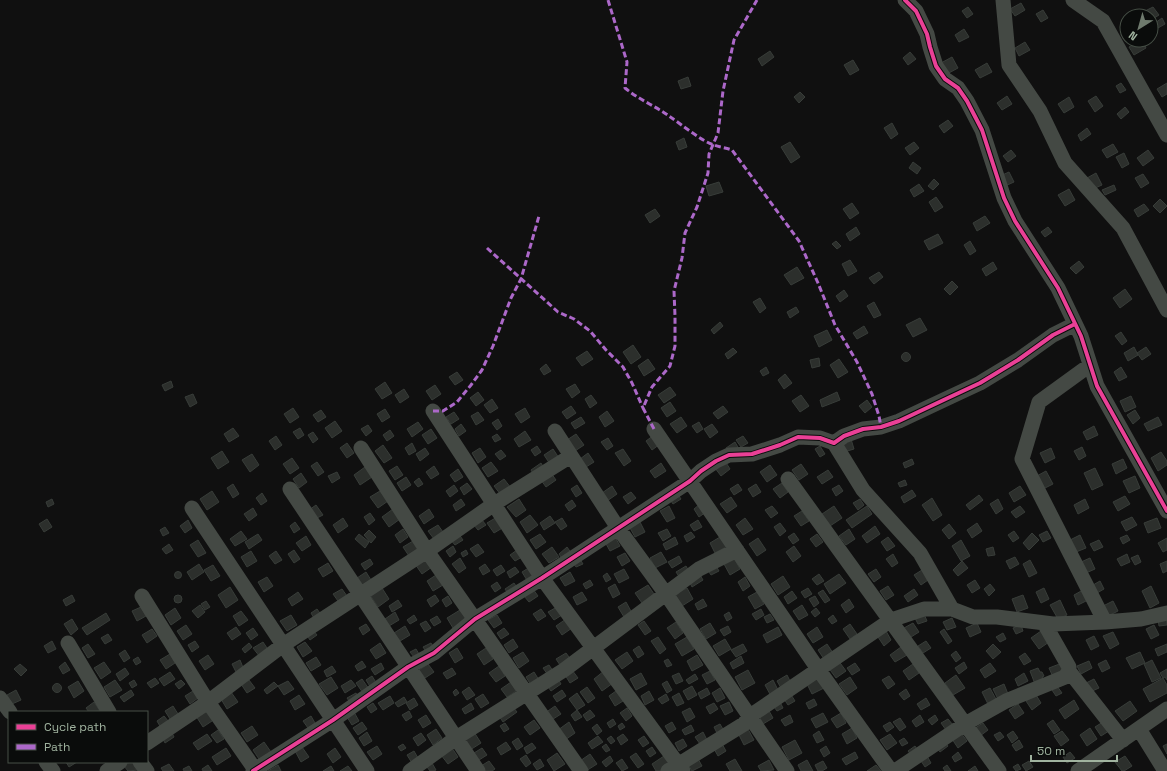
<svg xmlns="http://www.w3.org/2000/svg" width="1167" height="771" viewBox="0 0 1167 771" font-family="'Space Grotesk',sans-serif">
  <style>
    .building { fill: #2c2f2c; stroke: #383d39 }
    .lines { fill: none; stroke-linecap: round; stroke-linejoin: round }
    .minor { stroke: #444944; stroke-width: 15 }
    .quiet { stroke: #ac68c9; stroke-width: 3; stroke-dasharray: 6 3; stroke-linecap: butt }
    .cycleway-casing { stroke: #0a0c0b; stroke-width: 6 }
    .cycleway { stroke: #ea4096; stroke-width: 4 }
  </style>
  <rect width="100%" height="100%" fill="#101010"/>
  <path class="building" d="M1021,3L1025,10L1015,16L1010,9Z
    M968,7L973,14L967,18L962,11Z
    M1153,7L1159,15L1151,20V16H1148L1145,11Z
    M1043,10L1048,18L1041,22L1036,14Z
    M1162,18L1165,24L1158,28L1155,23Z
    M964,29L969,37L959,42L955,35Z
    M1142,40L1146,48L1134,55L1129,47Z
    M1025,42L1030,50L1019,56L1015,48Z
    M770,51L774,57L762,66L758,59Z
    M910,52L916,59L908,65L903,58Z
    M952,57L958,68L947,74L941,63Z
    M853,60L859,70L850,75L844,65Z
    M987,63L992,72L980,78L975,70Z
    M688,77L691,86L681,89L678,81Z
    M1121,83L1126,90L1120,93L1116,86Z
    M1167,83V94L1162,97L1157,89Z
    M800,92L805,97L799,103L794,97Z
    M1007,96L1012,104L1002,110L997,103Z
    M1096,96L1103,106L1095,112L1088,101Z
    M1069,97L1074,107L1064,113L1058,104Z
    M1125,107L1129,112L1121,119L1117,114Z
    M948,120L953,126L944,133L939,126Z
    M892,123L898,134L891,139L884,128Z
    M1087,128L1091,134L1081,141L1078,135Z
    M684,138L687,147L679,150L676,142Z
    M790,142L800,157L791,163L781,147Z
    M914,142L919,148L910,155L905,148Z
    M1113,144L1118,152L1107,158L1102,150Z
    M1011,150L1016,156L1008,162L1003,156Z
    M1148,150L1154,158L1143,166L1137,158Z
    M1124,153L1129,164L1122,168L1116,157Z
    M913,162L921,168L917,174L909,168Z
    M1009,172L1014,182L1005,186L1000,176Z
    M1096,173L1102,185L1093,189L1087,178Z
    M1143,174L1149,183L1141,188L1135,178Z
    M934,179L939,184L933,190L928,186Z
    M719,182L723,192L709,196L706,186Z
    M919,184L924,191L914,197L910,190Z
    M1114,185L1116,190L1105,195L1102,190Z
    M1069,189L1075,200L1065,206L1058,195Z
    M936,197L943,207L935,212L929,202Z
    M1160,199L1167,206L1160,213L1153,206Z
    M852,203L859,213L850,219L843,209Z
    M1144,204L1149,210L1138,217L1134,210Z
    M655,209L660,216L650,223L645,215Z
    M985,216L990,223L977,231L973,223Z
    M856,227L860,234L850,241L846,234Z
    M1048,227L1052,232L1045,237L1041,232Z
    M938,234L943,243L929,250L924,241Z
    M836,241L841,246L837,249L832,244Z
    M970,241L976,251L970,255L964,245Z
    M850,260L857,271L848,276L842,264Z
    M1079,261L1084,267L1076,274L1070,268Z
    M993,262L997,269L986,276L982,269Z
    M797,267L804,278L791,285L784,275Z
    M879,272L883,277L874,284L869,278Z
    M952,281L958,287L950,295L944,289Z
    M1125,289L1132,299L1120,308L1113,298Z
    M844,290L848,296L840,302L836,296Z
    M760,298L766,308L760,313L753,302Z
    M874,302L881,315L874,318L867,306Z
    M796,307L799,312L790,318L787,312Z
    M920,318L927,330L913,337L906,325Z
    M720,322L723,326L714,334L711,330Z
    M864,326L868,333L857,339L853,333Z
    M827,330L832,340L819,347L814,336Z
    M1121,332L1127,341L1122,345L1115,336Z
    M633,345L641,357L631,364L623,352Z
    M1134,347L1138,355L1128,361L1124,353Z
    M1146,347L1151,354L1142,360L1137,353Z
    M733,348L737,352L728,359L725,354Z
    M587,351L593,359L582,366L576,358Z
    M901.5 357a4.5 4.5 0 1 1 9 0a4.5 4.5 0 1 1-9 0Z
    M819,358L820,366L812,368L810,360Z
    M648,359L655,369L644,376L638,366Z
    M839,359L848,372L838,378L830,365Z
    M546,364L551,371L544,375L540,369Z
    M766,367L769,373L763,376L760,371Z
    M1121,367L1127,377L1119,381L1114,372Z
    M457,372L463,380L455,385L449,377Z
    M785,374L792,383L784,389L778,380Z
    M171,381L173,387L165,391L162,385Z
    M385,382L392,393L382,399L375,389Z
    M575,384L580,392L572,398L566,389Z
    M435,385L441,394L432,400L426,391Z
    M670,387L676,395L664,403L658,395Z
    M404,389L409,397L400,403L395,395Z
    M478,392L484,400L476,406L470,398Z
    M837,392L840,400L822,407L820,400Z
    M193,394L197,403L190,407L185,397Z
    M591,395L597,403L590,408L585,399Z
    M801,395L809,406L800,412L792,401Z
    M1131,396L1136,407L1125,412L1120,401Z
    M492,399L498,408L490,413L484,405Z
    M867,400L872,407L865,413L859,406Z
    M670,402L676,411L667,417L661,408Z
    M571,406L576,413L567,419L562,412Z
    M723,406L728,412L718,419L713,413Z
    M293,408L299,417L290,423L284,414Z
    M525,408L530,417L521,423L515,414Z
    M385,409L390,417L382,422L377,414Z
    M321,410L326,417L318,422L313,415Z
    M1135,410L1140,418L1133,424L1127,415Z
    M607,411L614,421L605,427L599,417Z
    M454,412L459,419L451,424L446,417Z
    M478,412L484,420L476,425L471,416Z
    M581,417L585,423L575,429L571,423Z
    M681,417L687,426L677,433L670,424Z
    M1158,417L1162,425L1148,431L1144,424Z
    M498,419L502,426L497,430L492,423Z
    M335,421L342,431L332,438L325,428Z
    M418,422L423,429L412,437L407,429Z
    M699,422L703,429L697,433L692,426Z
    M461,424L466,431L459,436L455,429Z
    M712,424L718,432L710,438L704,429Z
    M368,425L372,431L366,436L361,429Z
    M1094,426L1098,435L1087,440L1083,432Z
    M233,428L239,436L229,442L224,434Z
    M300,428L304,435L298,439L293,432Z
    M431,429L437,438L428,444L422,435Z
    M390,430L394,436L387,441L383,435Z
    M525,431L531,440L519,447L514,439Z
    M313,432L318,439L313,443L308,435Z
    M497,434L501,439L495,442L492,437Z
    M576,434L584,445L575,451L567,440Z
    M654,435L660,444L652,450L646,441Z
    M276,436L282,445L275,450L269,441Z
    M743,436L748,443L741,447L736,440Z
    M608,438L613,446L607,450L601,442Z
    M851,439L854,449L844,452L841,442Z
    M735,442L739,449L730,454L726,448Z
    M347,443L354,453L347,458L340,448Z
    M412,443L416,451L409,455L405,448Z
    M383,445L392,458L384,463L375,451Z
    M537,446L541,452L535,456L531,450Z
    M820,446L825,454L820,457L815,449Z
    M1082,447L1086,456L1079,460L1074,451Z
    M425,448L429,454L420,461L416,454Z
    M480,448L486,457L478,463L472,453Z
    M1051,448L1055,458L1045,463L1040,453Z
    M553,449L559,458L550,464L544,455Z
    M623,449L631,461L624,466L615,453Z
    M501,450L506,456L500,460L495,454Z
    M222,451L229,462L218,469L211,458Z
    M1161,452L1167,461V465L1158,471L1151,458Z
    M588,453L594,462L586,467L580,459Z
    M252,454L259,465L250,472L242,460Z
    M292,458L299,468L290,474L283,464Z
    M912,459L914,464L905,468L903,463Z
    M1123,459L1127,468L1116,474L1112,464Z
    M725,461L730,469L721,476L715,468Z
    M317,462L324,472L318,476L311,466Z
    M491,462L498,471L488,477L482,468Z
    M541,463L545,470L535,477L531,470Z
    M661,463L666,471L655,478L650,471Z
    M801,464L808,474L799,480L792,470Z
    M770,465L777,475L767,482L760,472Z
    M397,466L403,475L395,480L389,471Z
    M434,466L439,474L431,479L426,472Z
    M365,467L372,477L360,485L354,475Z
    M1095,468L1103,485L1092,490L1084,473Z
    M458,469L463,477L455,482L450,475Z
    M828,470L833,477L822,484L817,477Z
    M1046,471L1053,484L1041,490L1035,477Z
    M337,472L340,478L332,483L328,476Z
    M301,473L307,482L299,488L293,479Z
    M551,473L556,480L546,487L541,480Z
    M1135,476L1140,488L1129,493L1123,481Z
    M406,477L411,485L402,491L397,483Z
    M419,478L423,484L418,487L414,482Z
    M504,479L511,488L501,495L494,486Z
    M905,480L907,485L900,487L898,483Z
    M467,483L472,489L464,495L460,488Z
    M782,483L788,492L780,498L773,489Z
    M233,484L239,494L233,498L227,488Z
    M738,484L742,490L734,495L730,489Z
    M756,484L761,492L753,497L748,489Z
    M454,485L458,491L450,497L446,491Z
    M577,485L582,493L576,497L571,489Z
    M839,485L843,491L836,496L832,489Z
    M612,486L617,494L607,501L602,493Z
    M1020,486L1026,495L1014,502L1009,493Z
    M912,490L916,496L904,503L901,497Z
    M212,491L219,502L207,510L200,499Z
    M380,491L388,501L378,508L370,497Z
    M631,492L636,498L628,504L623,497Z
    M262,493L267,501L261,505L256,498Z
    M677,493L681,499L673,504L669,498Z
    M979,495L983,500L970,510L966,505Z
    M1125,496L1130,504L1118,511L1113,502Z
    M731,497L737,506L727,513L720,504Z
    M932,498L942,515L933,521L922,505Z
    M52,499L54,504L48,507L46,502Z
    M461,499L465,505L456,511L453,505Z
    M519,499L526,510L516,517L507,507Z
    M860,499L864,505L858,510L853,503Z
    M998,499L1003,509L996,514L990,504Z
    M1085,499L1089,508L1078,514L1074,505Z
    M572,500L576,506L569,511L565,505Z
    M700,504L706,512L699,517L694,509Z
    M316,505L323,515L315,519L309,510Z
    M669,506L675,518L667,522L660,511Z
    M772,506L778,513L771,518L765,510Z
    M834,506L842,518L830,526L822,514Z
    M867,506L872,514L852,528L846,520Z
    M1020,506L1025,512L1016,518L1011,512Z
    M253,508L257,515L249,521L244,514Z
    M393,509L400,519L389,527L382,517Z
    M429,509L434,517L424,524L419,516Z
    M802,511L809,521L801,526L794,516Z
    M370,513L375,520L369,525L364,517Z
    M530,515L538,525L527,533L520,522Z
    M550,516L555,523L544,530L540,523Z
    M497,517L504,527L494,533L487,523Z
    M1132,517L1137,525L1126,531L1121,522Z
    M343,518L348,526L338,533L333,525Z
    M562,518L567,526L561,530L555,522Z
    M745,518L753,529L743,535L736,525Z
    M1157,518L1161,528L1148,533L1144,523Z
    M47,519L52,527L44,532L39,524Z
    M188,520L192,528L185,533L180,526Z
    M482,520L486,525L478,530L474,525Z
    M698,520L702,527L694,531L690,525Z
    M295,522L300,529L294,533L290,526Z
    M640,522L645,532L635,537L630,528Z
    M780,523L786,531L780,536L774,527Z
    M977,523L982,531L972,538L967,530Z
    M949,524L956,533L949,539L942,530Z
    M438,525L443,532L434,539L428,531Z
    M875,526L880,534L867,543L862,536Z
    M165,527L169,533L163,536L160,530Z
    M403,529L408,537L400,543L395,535Z
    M667,529L671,536L663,541L658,533Z
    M849,529L855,539L846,545L839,536Z
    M369,530L376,537L371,543L364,535Z
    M241,531L247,539L235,546L230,539Z
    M1014,531L1019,538L1013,542L1008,535Z
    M1047,531L1051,538L1043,542L1039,535Z
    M691,532L695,537L687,542L684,536Z
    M458,533L463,540L455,545L450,539Z
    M794,533L799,540L793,544L788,537Z
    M1032,533L1039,540L1029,550L1023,543Z
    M258,534L262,540L249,549L245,542Z
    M359,534L369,542L365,548L355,539Z
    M540,534L546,542L536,549L530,540Z
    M817,534L823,542L816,547L810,539Z
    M1080,535L1086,548L1076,552L1070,540Z
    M1127,535L1130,540L1123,544L1120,538Z
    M306,536L311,545L302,551L296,543Z
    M615,537L620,546L610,551L605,542Z
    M675,537L678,544L666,550L663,544Z
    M720,537L726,547L715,553L710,543Z
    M888,537L895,546L887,551L881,542Z
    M758,538L766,550L757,556L749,544Z
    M1167,538V550L1163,552L1158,543Z
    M198,540L206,553L198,557L190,545Z
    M961,540L970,556L961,561L952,546Z
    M1099,540L1103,547L1094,551L1090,544Z
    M413,541L419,550L409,556L403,547Z
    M169,544L173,550L166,554L162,549Z
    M478,544L484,552L476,557L470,549Z
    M453,546L456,552L450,557L446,551Z
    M794,546L801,556L793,562L786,552Z
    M552,547L559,557L549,563L542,554Z
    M567,547L572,554L563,560L559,554Z
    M993,547L995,555L988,556L986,549Z
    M294,550L300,559L294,563L288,554Z
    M466,550L468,554L463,557L461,553Z
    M517,550L522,557L515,561L510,555Z
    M251,551L257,561L247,567L241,557Z
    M276,551L282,560L275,564L269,556Z
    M661,552L667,562L655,568L650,558Z
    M625,553L630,561L622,566L617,557Z
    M893,554L898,563L892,567L886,559Z
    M1127,554L1130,562L1121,566L1117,559Z
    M1138,555L1141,562L1135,565L1131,558Z
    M679,556L682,562L672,568L668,562Z
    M426,557L432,567L422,574L415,564Z
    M1015,557L1019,564L1010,569L1006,561Z
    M460,558L466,568L459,573L452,564Z
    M734,558L740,569L730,575L724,564Z
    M1090,558L1095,569L1086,573L1081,562Z
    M370,559L373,564L365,570L361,564Z
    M580,559L583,564L576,567L573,563Z
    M1030,560L1037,573L1029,577L1023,564Z
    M962,561L968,568L958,576L953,570Z
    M1167,561V571L1163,573L1160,564Z
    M328,563L333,571L323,577L318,569Z
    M199,564L204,572L192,580L187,572Z
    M485,564L490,571L483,575L479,568Z
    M715,564L719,571L711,575L707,569Z
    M213,565L220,576L211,581L204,570Z
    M501,565L505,571L497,576L493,570Z
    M686,566L690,573L680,578L676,572Z
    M515,567L519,572L510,578L507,572Z
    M530,567L536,576L528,582L522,572Z
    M624,569L629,578L619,583L614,574Z
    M876,569L881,577L874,582L868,574Z
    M922,570L928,580L921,585L914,575Z
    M174.5 575a3.5 3.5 0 1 1 7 0a3.5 3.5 0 1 1-7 0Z
    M366,572L371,580L362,586L357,578Z
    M570,572L575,581L565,586L560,578Z
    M607,573L611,579L606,582L603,576Z
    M699,573L703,580L692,587L688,579Z
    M819,574L824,581L817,585L812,579Z
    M839,574L846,583L830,594L824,584Z
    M436,575L443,585L433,591L427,581Z
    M783,576L790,587L778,595L771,584Z
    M267,577L273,586L264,592L258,582Z
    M745,577L750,586L743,591L738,582Z
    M590,580L593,585L586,589L583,584Z
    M975,580L980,588L972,593L967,585Z
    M1100,581L1104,589L1097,593L1093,585Z
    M497,582L501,588L495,592L491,586Z
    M514,583L518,589L509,595L505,589Z
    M615,584L620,594L613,598L608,588Z
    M990,584L995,590L989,596L984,589Z
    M648,585L654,594L642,603L635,593Z
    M888,586L894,595L886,600L880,591Z
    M1151,586L1159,603L1150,608L1142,591Z
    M230,587L238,600L226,608L218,595Z
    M382,588L389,599L378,607L370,595Z
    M687,588L693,599L682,606L675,594Z
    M808,588L812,594L805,598L801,592Z
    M1044,588L1049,599L1041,603L1036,592Z
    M342,589L347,596L338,601L333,594Z
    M533,589L538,596L529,602L524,596Z
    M914,589L918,595L908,602L904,596Z
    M823,590L830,600L825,603L818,593Z
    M1083,590L1088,600L1078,605L1074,595Z
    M792,591L797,598L788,604L784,597Z
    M298,592L303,599L292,606L288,599Z
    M582,592L587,600L577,605L573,597Z
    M757,592L764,604L755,609L748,597Z
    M174 599a4 4 0 1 1 8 0a4 4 0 1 1-8 0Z
    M72,595L75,601L66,606L63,600Z
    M435,595L439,601L431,607L427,600Z
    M1023,595L1028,608L1017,612L1012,599Z
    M448,596L452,603L446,607L442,600Z
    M815,596L819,603L814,607L809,599Z
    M703,599L707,606L698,610L695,604Z
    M849,599L854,607L846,613L841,605Z
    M398,600L402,606L392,612L389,606Z
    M1060,600L1067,615L1058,619L1050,605Z
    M206,601L210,607L205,610L201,604Z
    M1113,601L1118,611L1108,616L1103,606Z
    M626,602L632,613L624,617L618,607Z
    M200,605L205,612L198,618L192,611Z
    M802,605L808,615L799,620L793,611Z
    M141,607L146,616L137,621L132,611Z
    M557,607L562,615L554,620L548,612Z
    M175,608L181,618L171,625L165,615Z
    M816,608L820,613L815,617L811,612Z
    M317,609L322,616L315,620L311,613Z
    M541,609L546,616L538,621L533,614Z
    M761,609L764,615L756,620L752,614Z
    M460,610L466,619L453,628L447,618Z
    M241,611L248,620L239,626L233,616Z
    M395,612L399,620L389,626L385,619Z
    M729,612L732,618L727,621L724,615Z
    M106,613L110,620L87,635L82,628Z
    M770,614L774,620L767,623L764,617Z
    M924,614L927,621L918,624L915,618Z
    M291,615L297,625L287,631L280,621Z
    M414,615L417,620L410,624L407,620Z
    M497,615L502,623L494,628L488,620Z
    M833,615L837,621L832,624L828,619Z
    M437,616L441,622L434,626L430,620Z
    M1166,617L1167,625L1159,626L1158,619Z
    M952,618L956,627L947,630L943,622Z
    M72,619L78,629L71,635L64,624Z
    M566,619L572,628L562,635L556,626Z
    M426,621L431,628L425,632L420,624Z
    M644,621L651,631L645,635L638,625Z
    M676,622L683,633L675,639L667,628Z
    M710,623L716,633L706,639L700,629Z
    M913,623L919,632L911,637L904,628Z
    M977,623L981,632L970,637L966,628Z
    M366,624L370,630L363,635L359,628Z
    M850,624L857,634L850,639L843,629Z
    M186,625L192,634L183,640L177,631Z
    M1021,625L1023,631L1016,634L1013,628Z
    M1154,625L1159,635L1151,639L1146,629Z
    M405,626L410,635L400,641L394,633Z
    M728,626L731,632L724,636L720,630Z
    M236,627L241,634L232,640L227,633Z
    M778,627L782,635L767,643L763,635Z
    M817,627L823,637L813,643L807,634Z
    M253,628L258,635L251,640L246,633Z
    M504,628L509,634L501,639L497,633Z
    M152,629L157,636L147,643L142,635Z
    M944,629L952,641L948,644L940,632Z
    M313,630L317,635L310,640L306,634Z
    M886,631L891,640L884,646L878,637Z
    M1041,631L1049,642L1039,649L1031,638Z
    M1113,632L1119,644L1110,649L1103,636Z
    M1003,633L1006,639L1000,642L996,637Z
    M108,634L112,640L105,644L101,638Z
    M1094,636L1099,646L1091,650L1086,640Z
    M658,637L666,649L660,654L651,641Z
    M687,637L694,649L682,656L675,644Z
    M513,639L518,647L509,653L504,645Z
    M725,639L731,649L719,656L713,646Z
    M52,641L56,649L48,653L44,646Z
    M195,641L199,647L192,652L188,645Z
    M926,641L931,648L923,653L918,646Z
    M263,642L269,651L260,657L253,648Z
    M305,642L312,651L303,657L297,647Z
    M249,643L252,647L245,653L242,649Z
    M380,643L386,653L376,659L370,650Z
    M431,643L434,648L427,653L423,647Z
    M88,644L95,654L88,658L82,648Z
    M743,644L747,651L736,657L731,650Z
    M827,644L833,653L824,659L818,650Z
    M993,644L1001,652L993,659L986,651Z
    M1167,644V652L1158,656L1155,649Z
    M639,646L644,654L638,658L633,650Z
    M901,647L907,655L895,662L890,655Z
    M457,648L463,658L455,663L449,653Z
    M486,648L493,659L484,665L477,654Z
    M416,649L419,654L414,657L410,652Z
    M125,650L130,658L124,662L119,654Z
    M956,651L961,658L956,662L951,655Z
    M523,652L529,661L519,668L513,658Z
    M627,652L633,661L622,669L615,660Z
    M1140,652L1145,663L1132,669L1126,658Z
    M566,653L572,661L562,668L556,659Z
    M1025,653L1031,661L1024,665L1019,657Z
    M170,654L175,663L166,669L160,660Z
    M208,655L214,664L205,670L199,661Z
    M697,655L703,665L692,671L687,661Z
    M741,656L744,663L733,669L730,663Z
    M138,657L141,662L136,665L133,660Z
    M316,657L321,665L311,671L306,663Z
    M668,659L672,665L667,667L664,661Z
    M240,660L244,670L237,674L232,664Z
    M838,660L846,671L836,678L828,667Z
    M1106,660L1110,668L1102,672L1098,664Z
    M1152,660L1161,678L1152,682L1144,664Z
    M362,661L366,667L358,671L355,666Z
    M1089,661L1092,668L1081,674L1077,666Z
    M65,662L70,670L63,674L59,667Z
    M104,662L111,672L101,679L94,668Z
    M964,662L967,668L959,674L955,668Z
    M381,663L384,669L375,675L371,669Z
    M855,663L860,670L852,675L847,668Z
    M990,663L996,671L985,678L980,670Z
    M1062,663L1065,672L1053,677L1049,668Z
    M20,664L27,670L21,676L14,669Z
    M428,664L434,672L425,678L419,670Z
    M913,664L919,673L909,680L903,671Z
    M549,665L553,671L548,675L543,668Z
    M332,666L336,672L327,677L324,671Z
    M499,666L505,676L496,682L489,673Z
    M125,668L129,674L120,681L116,674Z
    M452,668L456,674L447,679L443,673Z
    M1038,668L1040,672H1042L1044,676L1042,677L1044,680L1035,684L1030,671Z
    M1167,669V680L1165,677L1163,678L1160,673Z
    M572,670L578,678L570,683L565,675Z
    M748,670L755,683L742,690L735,677Z
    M604,671L613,683L602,691L594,679Z
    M710,671L715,680L707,684L702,675Z
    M170,672L175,679L164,686L159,679Z
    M534,672L539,680L531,685L526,677Z
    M641,673L647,684L636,690L630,679Z
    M679,673L683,681L676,684L672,676Z
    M1024,673L1028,681L1018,686L1015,679Z
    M695,674L698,679L689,684L686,680Z
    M787,675L791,683L781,688L777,681Z
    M956,675L965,688L953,695L945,683Z
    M372,676L377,684L371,688L366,680Z
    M889,676L895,684L888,689L882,680Z
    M331,677L338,688L327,695L319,684Z
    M557,677L561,684L551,691L546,684Z
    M850,677L857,688L847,695L839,684Z
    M155,678L159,683L151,688L147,683Z
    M818,678L824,688L812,694L807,684Z
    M1163,678L1167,685V693L1150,702L1143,689Z
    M362,679L369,689L363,693L356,683Z
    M1094,679L1099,688L1090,692L1086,683Z
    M115,680L122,690L110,697L104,687Z
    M134,680L137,685L132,688L129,683Z
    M181,680L185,684L179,689L175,684Z
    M249,680L255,688L247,693L241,684Z
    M351,680L356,686L345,693L341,686Z
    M773,680L779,692L771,696L765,685Z
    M78,681L84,691L74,698L68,687Z
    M288,681L294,689L284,695L278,686Z
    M667,681L672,690L667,693L662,684Z
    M274,682L278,686L267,694L264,690Z
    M511,682L516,691L507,697L501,689Z
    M52.5 688a4.5 4.5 0 1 1 9 0a4.5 4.5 0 1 1-9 0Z
    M1004,684L1008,694L998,699L993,689Z
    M692,686L697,695L688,700L683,691Z
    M1057,686L1062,693L1056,696L1052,690Z
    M469,687L475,695L467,700L462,692Z
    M587,687L595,698L588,703L580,692Z
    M707,688L710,694L701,699L698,693Z
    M720,688L725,698L717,702L712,693Z
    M990,688L997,701L989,706L982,692Z
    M456,689L459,693L455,696L453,692Z
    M906,689L910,696L904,700L899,694Z
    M16,690L21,700L12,704L7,695Z
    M131,690L134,695L124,702L120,697Z
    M562,690L566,696L557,702L553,696Z
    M193,691L198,698L190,704L185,696Z
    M616,691L623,701L615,706L609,696Z
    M649,691L654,700L645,705L641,696Z
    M231,692L238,702L227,709L221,699Z
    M356,693L359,699L351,704L347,698Z
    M577,693L585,705L577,710L569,699Z
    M679,693L684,703L677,706L672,697Z
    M790,693L795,701L788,705L782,696Z
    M483,694L489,703L481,708L475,699Z
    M666,694L669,700L662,704L658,699Z
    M299,695L305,704L295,710L290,701Z
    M1036,695L1041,703L1032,710L1026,701Z
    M390,696L394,703L383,710L378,703Z
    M404,697L407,702L398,707L395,703Z
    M414,698L418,705L410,710L406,703Z
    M926,698L930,705L921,710L917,704Z
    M814,699L817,705L809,709L806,703Z
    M779,700L783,708L777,711L772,704Z
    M1074,700L1079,709L1065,719L1059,710Z
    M1130,701L1137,711L1123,721L1115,711Z
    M94,702L100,711L89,712L86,708Z
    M729,702L733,711L725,715L720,706Z
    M373,703L377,709L371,713L367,707Z
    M471,703L474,709L465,714L462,709Z
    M714,703L718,709L710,714L706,707Z
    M1018,704L1024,713L1015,719L1009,710Z
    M173,706L178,714L170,719L165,711Z
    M555,706L561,714L550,721L545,713Z
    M513,707L517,712L503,722L499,716Z
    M208,708L215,719L203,727L196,716Z
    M627,708L632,716L626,721L620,713Z
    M690,708L695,717L687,722L682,712Z
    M768,709L773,718L763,724L758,714Z
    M577,710L582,717L575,721L571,715Z
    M590,710L595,716L587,721L583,715Z
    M409,711L412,717L406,721L402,715Z
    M354,712L359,721L352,725L347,717Z
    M823,713L828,722L816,728L811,719Z
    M841,713L846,723L837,728L831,719Z
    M426,715L431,723L423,728L418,720Z
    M790,715L793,722L785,726L781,720Z
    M920,715L924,722L916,727L912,721Z
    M935,715L938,720L932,725L928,720Z
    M164,716L169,722L161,728L157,721Z
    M311,716L315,723L308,728L303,721Z
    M900,718L906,727L900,731L893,722Z
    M613,719L616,724L610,728L607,723Z
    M948,719L953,725L946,730L941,723Z
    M534,720L540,728L530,735L524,727Z
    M1053,720L1060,730L1054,734L1047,724Z
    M1106,720L1112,729L1101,736L1095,727Z
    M362,722L367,729L358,735L353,728Z
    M569,722L575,733L565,740L558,730Z
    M672,722L676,729L669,733L665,726Z
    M890,722L894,727L887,732L883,726Z
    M505,723L509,729L504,732L500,726Z
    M622,723L625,727L620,730L618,726Z
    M983,723L988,730L980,736L975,728Z
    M597,724L602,731L597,735L592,728Z
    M720,724L724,731L718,735L714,727Z
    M691,725L694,731L685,735L682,730Z
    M252,726L258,735L247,742L241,733Z
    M852,728L857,738L847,744L842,734Z
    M1090,728L1097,739L1087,746L1080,735Z
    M436,729L442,738L433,745L427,735Z
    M748,729L754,740L744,745L739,735Z
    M218,730L224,739L217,743L211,735Z
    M171,731L174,737L165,743L162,737Z
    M819,731L824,740L817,743L813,735Z
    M1013,731L1018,738L1012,743L1007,735Z
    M1062,731L1069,740L1061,746L1054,736Z
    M367,732L372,741L364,746L359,738Z
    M474,732L481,743L470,750L463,740Z
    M703,732L707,740L700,744L695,737Z
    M1000,732L1004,737L998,741L994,735Z
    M421,733L426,740L418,746L413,738Z
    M961,733L967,741L958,748L952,739Z
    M207,734L212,741L198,750L193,743Z
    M623,734L628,740L621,745L617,738Z
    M890,734L897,743L887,750L880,740Z
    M598,736L603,742L592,749L588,743Z
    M611,736L615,741L611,744L607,739Z
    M644,736L649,743L643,747L638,740Z
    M518,738L523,746L517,750L512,742Z
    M904,738L908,743L902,746L899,741Z
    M683,739L687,746L679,751L675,743Z
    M795,740L802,753L789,760L782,747Z
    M1019,740L1023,747L1016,751L1012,745Z
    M944,741L948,746L940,752L936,747Z
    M264,742L271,752L259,759L253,750Z
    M506,742L511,749L501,755L497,748Z
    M721,742L726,751L718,756L713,747Z
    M532,743L536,748L527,754L524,748Z
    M403,744L406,748L401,751L398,747Z
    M606,744L610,750L606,752L602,747Z
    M1167,744V754L1163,746Z
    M377,746L382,754L373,760L367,752Z
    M826,746L830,753L824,757L820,750Z
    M915,746L919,752L912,756L908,751Z
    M302,747L309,757L301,762L295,751Z
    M652,747L656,753L650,757L646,751Z
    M226,748L231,756L217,765L212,757Z
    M335,748L341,757L333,763L327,754Z
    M452,748L458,757L448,764L441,755Z
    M482,748L487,755L479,760L474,753Z
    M414,751L418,758L412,763L407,755Z
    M855,752L858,758L846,765L842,759Z
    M958,752L962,758L955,762L952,757Z
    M1070,752L1075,758L1067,763L1063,757Z
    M557,753L565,764L554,771L547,760Z
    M636,753L644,764L638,768L630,757Z
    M590,754L597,764L586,771L580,761Z
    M526,755L531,763L526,767L520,759Z
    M610,756L613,761L606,767L602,762Z
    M664,756L670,765L662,771H656L652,764Z
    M927,756L931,763L925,767L921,761Z
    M1125,756L1132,766L1124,771H1122L1115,762Z
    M697,757L702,766L692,771L687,763Z
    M540,759L544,766L537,770L533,764Z
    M622,759L628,768L622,771L616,763Z
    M735,759L742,771H730L726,764Z
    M769,760L774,770L761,771L758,766Z
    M807,760L813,771H801L798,765Z
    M489,761L495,769L492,771H484L481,766Z
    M823,761L827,768L822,771H818L815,765Z
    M1029,761L1033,767L1026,771L1022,765Z
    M66,762H77L69,767Z
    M130,762H133L138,770L128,771L124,766Z
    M432,763L436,770L434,771H430L427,767Z
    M169,764L174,771H163L161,768Z
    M1018,764L1021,769L1016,771L1013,767Z
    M208,765L212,771H203L202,769Z
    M278,765L281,771H268Z
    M876,765L881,771H867Z
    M947,765L951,771H945L943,768Z
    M189,766L192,771H184L183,769Z
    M331,766L334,771H323Z
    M348,766L352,771H340Z
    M975,766L978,771H968Z"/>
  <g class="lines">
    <path class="minor" d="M905,0L916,11L927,34L930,47L936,66L945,79L958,88L967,101L982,130L1004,198L1015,221L1058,288L1081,336L1097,386L1167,511
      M1003,0L1009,65L1040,111L1065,163L1123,228L1167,310
      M1073,0L1103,21L1167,135
      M1090,365L1039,402L1022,459L1105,622
      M433,411L542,578L683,771
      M654,429L818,669L891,771
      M555,431L618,528L666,594L787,771
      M834,443L863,490L920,553L952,609
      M361,448L427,551L581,771
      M788,479L999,771
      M290,489L478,771
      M192,508L367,771
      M142,596L208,702L256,771
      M68,643L109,712
      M1069,671L1123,740
      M0,698L10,712
      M1139,729L1165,771
      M147,743L208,702L283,645L427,551L494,504L571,456
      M46,762L53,771
      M140,762L147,771
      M107,771L120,762
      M253,771L333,720L408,667L434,653L475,619L542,578L690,481L701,471L716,461L729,455L752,454L780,445L798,437L820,438L834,443L844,436L863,429L881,427L899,421L950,397L980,383L1018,360L1053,335L1075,324
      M410,771L456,738L564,670L699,569L737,550
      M668,771L744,724L750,716L891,620L924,609H952L973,617H997L1053,624L1105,622L1141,619L1167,613
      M895,771L965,724L1006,701L1065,677L1069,671V667L1044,623
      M1078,771L1167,709"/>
    <path class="quiet" d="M608,0L627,62L625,88C638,99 655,106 669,116C681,124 701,141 714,145C719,147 726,148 732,150L799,241L818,283L835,325L857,362L872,394L879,416L881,427
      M487,248L558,312L574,319L590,331L606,350L623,367L632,383L643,408
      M433,411H443L457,402L471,385L482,370L493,346L511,298L521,279L539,216
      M654,429L643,408L652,387L670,366L675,346V316L674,291L682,258L685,233L697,207L708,173L709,154L718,133L723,91L734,40L757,0"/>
    <defs>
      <path id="cycleway" d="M905,0L916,11L927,34L930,47L936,66L945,79L958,88L967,101L982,130L1004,198L1015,221L1058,288L1081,336L1097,386L1167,511
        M253,771L333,720L408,667L434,653L475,619L542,578L690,481L701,471L716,461L729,455L752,454L780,445L798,437L820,438L834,443L844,436L863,429L881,427L899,421L950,397L980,383L1018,360L1053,335L1075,324"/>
    </defs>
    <use href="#cycleway" class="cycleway-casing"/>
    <use href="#cycleway" class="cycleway"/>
  </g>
  <rect x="8" y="711" width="140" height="52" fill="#0a0c0b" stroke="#464f46"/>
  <rect x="16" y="724" width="20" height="6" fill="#ea4096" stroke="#464f46"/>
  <text x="44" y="731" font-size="12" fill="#a0b39f">Cycle path</text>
  <rect x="16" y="744" width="20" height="6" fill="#ac68c9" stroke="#464f46"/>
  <text x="44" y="751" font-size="12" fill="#a0b39f">Path</text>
  <g transform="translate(1139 28) rotate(217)"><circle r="19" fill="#0a0c0b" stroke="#464f46"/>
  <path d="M0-3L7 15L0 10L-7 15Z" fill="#6e7a6d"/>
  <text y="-6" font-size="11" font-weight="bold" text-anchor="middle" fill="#a0b39f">N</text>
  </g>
  <path d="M1031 755v6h86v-6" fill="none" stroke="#a0b39f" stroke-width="2"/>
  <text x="1037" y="755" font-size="12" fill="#a0b39f" stroke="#0a0c0b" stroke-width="3" paint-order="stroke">50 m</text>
</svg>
